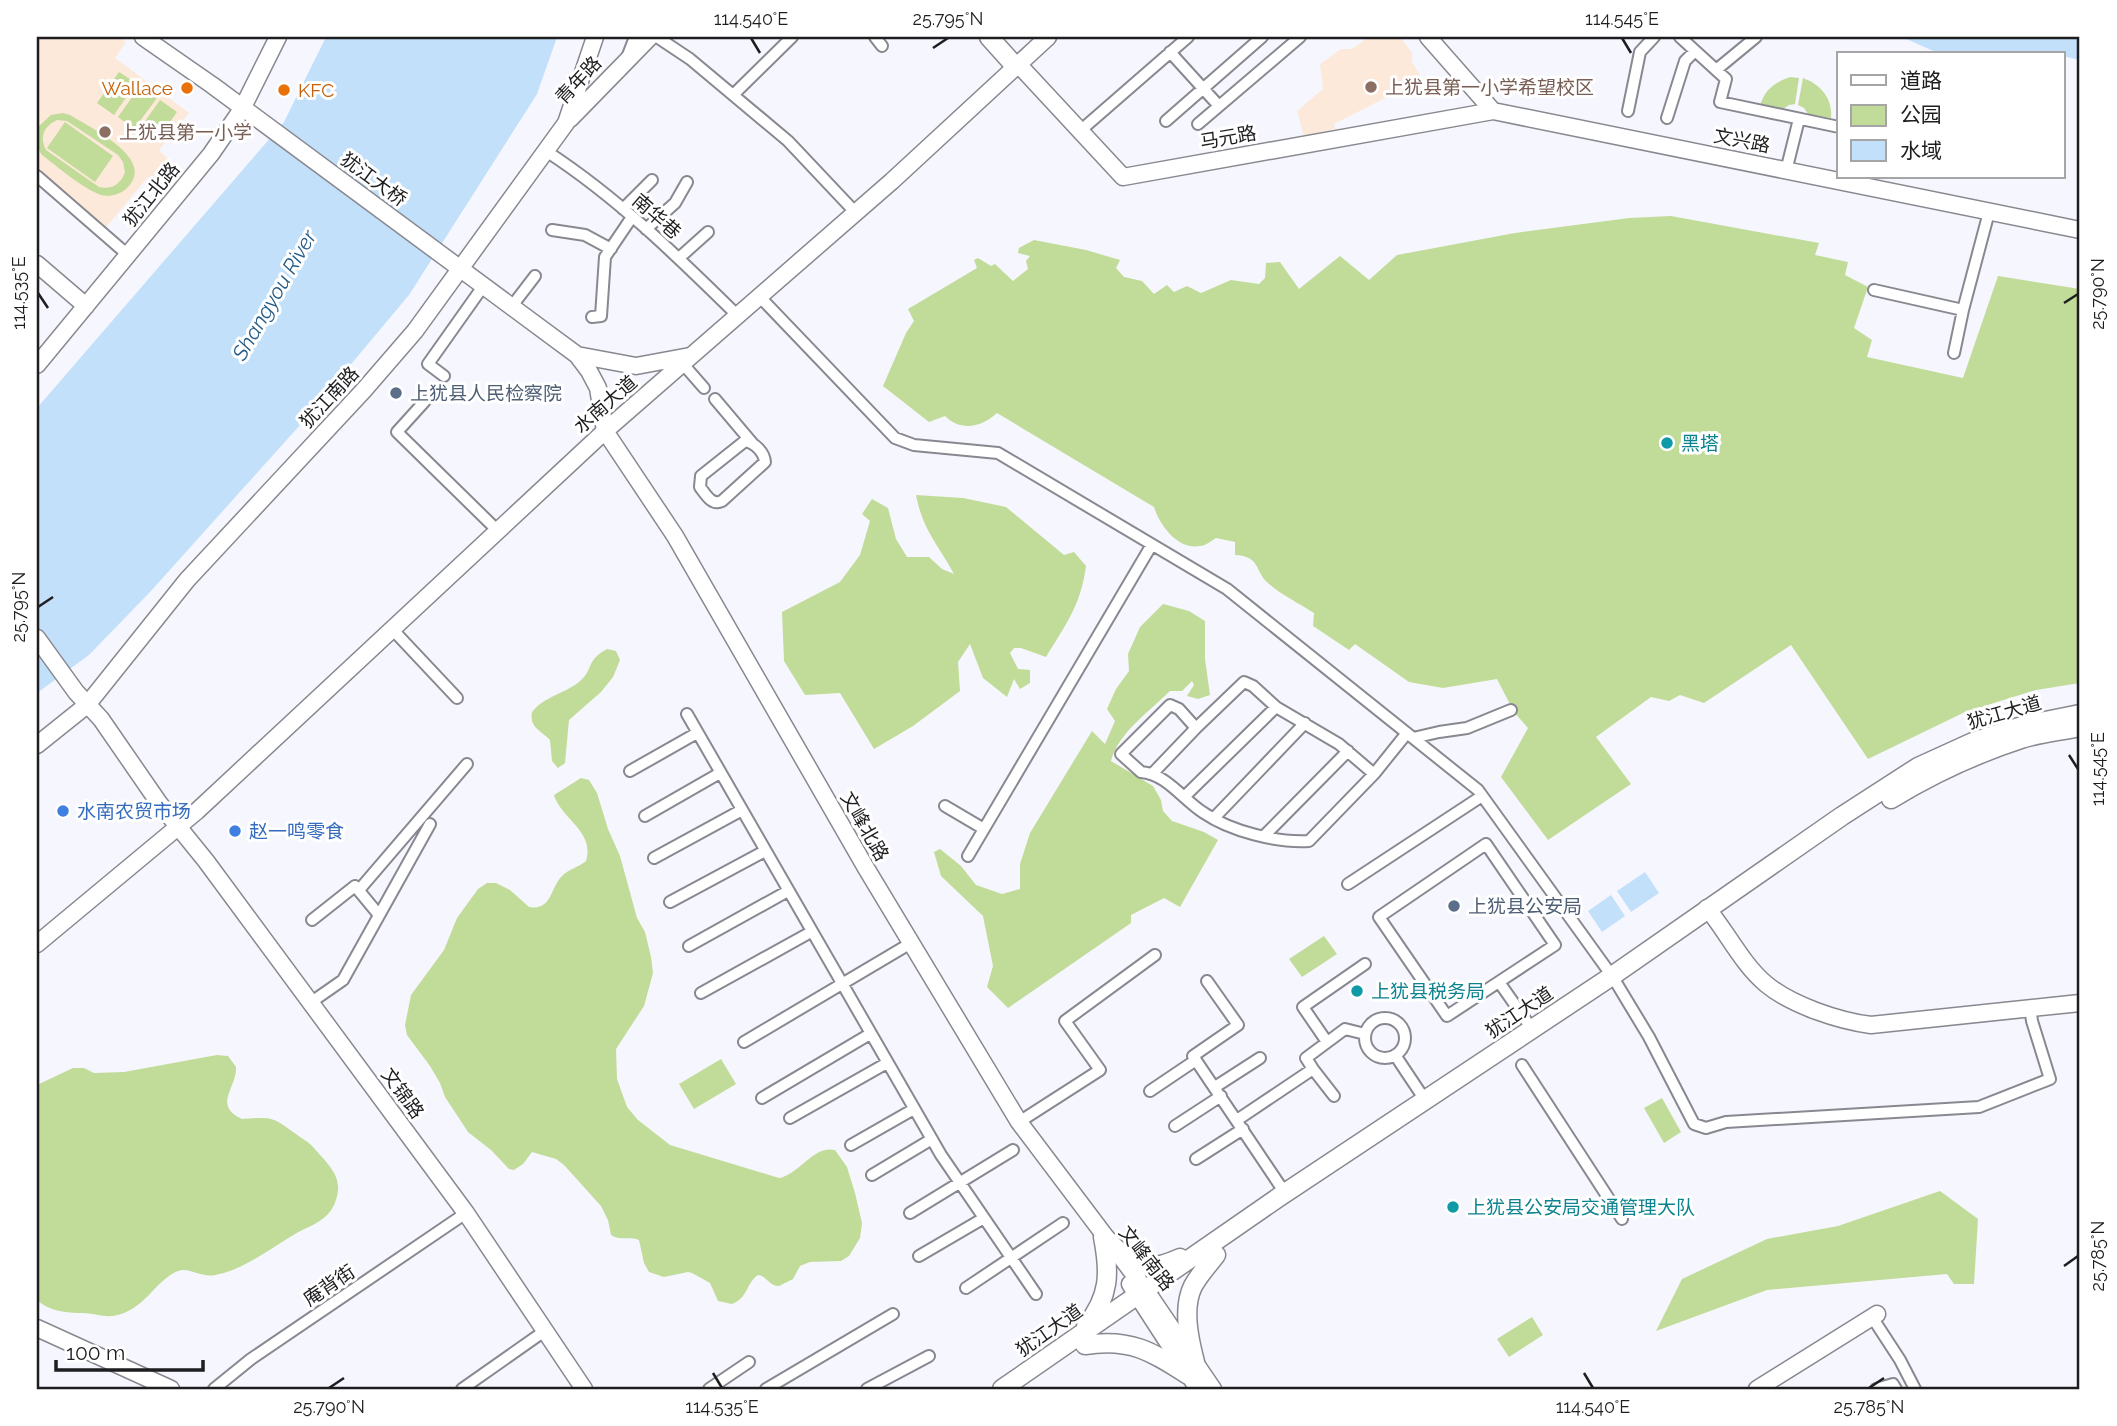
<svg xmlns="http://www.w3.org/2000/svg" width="2117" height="1426" viewBox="0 0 2117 1426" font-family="Raleway,'Noto Sans SC',sans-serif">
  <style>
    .education { fill: #fce9d9 }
    .green { fill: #c1db98; fill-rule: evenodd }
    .water { fill: #c2e0fa }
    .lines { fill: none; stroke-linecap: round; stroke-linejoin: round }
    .street-casing { stroke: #888890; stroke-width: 14 }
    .secondary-casing { stroke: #888890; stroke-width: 19 }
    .primary-casing { stroke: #888890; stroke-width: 21 }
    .street { stroke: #fff; stroke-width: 10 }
    .secondary { stroke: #fff; stroke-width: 16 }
    .primary { stroke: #fff; stroke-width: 18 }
    .ticks { fill: none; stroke: #1e1e21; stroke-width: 2.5 }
    .education-dot { fill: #8d6e63; stroke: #fff; stroke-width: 2.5 }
    .food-dot { fill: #e8710a; stroke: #fff; stroke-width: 2.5 }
    .service-dot { fill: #5c6f8a; stroke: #fff; stroke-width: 2.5 }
    .culture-dot { fill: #0f9aa8; stroke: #fff; stroke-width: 2.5 }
    .shop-dot { fill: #3f7fe0; stroke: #fff; stroke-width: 2.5 }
    .labels { text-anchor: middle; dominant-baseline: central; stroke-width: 6; stroke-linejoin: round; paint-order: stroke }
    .street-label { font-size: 19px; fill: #1e1e21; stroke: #fff }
    .education-label { font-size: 19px; fill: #785e54; stroke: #fff; text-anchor: start }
    .food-label { font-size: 19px; fill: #c56008; stroke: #fff; text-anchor: end }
    .service-label { font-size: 19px; fill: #4e5e75; stroke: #fff; text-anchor: start }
    .culture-label { font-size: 19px; fill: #0d838f; stroke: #fff; text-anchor: start }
    .shop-label { font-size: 19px; fill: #366cbe; stroke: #fff; text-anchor: start }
    .water-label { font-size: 21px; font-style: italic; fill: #255c87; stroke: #fff }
    .neatline { fill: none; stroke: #1e1e21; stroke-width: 2.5 }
    .ticks-label { font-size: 18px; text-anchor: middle; fill: #1e1e21 }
  </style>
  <rect width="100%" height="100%" fill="#f6f6fe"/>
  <path class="education" d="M41,37H118L126,42L115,58L189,113L159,150L168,159L154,174L156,176L152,180L148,177L103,231L37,173V41Z
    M1369,37H1400L1412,53V62L1427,86L1393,94L1334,124L1335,129L1304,136L1297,111L1323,89L1320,64L1341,49H1352Z"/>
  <path class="green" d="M119,72L136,83L114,115L97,103Z
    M1790,77L1799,78L1795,104L1789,105L1783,109L1760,106C1764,90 1775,82 1790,77Z
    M1803,78C1820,84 1833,98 1831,118L1808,114L1804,108L1798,105Z
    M140,86L157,98L134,129L118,117Z
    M160,100L177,112L155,143L138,131Z
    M63,113L70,115C90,128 159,159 126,189C119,195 109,197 101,195C82,188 58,167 42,155L37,147L38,127L51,115ZM57,120L67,121L118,155L123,162L125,172C121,184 112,190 99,187L46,150C39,137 44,126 57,120Z
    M65,122L113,156L95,182L47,148Z
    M1671,216L1819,243L1815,255L1848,262L1845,275L1868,287L1854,328L1872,340L1867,357L1963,378L1998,276L2080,289V683L2036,690L1965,712L1868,759L1791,645L1704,703L1680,695L1669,701L1651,697L1596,737L1631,784L1548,840L1501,777L1528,728L1514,712L1497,679L1443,688L1409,682L1355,644L1349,650L1313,626L1314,613C1299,603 1280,594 1267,582C1255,571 1260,556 1235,555V542L1216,538C1211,541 1205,546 1200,546C1178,550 1160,526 1154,507L997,413C982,427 961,432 945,416L929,422L883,386L906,333L914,321L908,309L977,268L974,260L978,258L991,266L995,264L1013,281L1028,269L1026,261L1030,256L1018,253L1019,248L1034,240L1086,250L1120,260L1116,268L1124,277L1142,281L1154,294L1167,285L1174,292L1187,286L1201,293L1231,280L1259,284L1265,278L1266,263L1280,262L1299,289L1340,256L1369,280L1397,255L1515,233L1629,218Z
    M916,495L963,498L1006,507L1064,555L1074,552L1086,566C1081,605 1066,624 1046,657L1021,648H1014L1010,653L1018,669L1030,670V683L1020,689L1014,679L1007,697L983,678L970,644L958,662L960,691L913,726L874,749L840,693L805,695L784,661L782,612L840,582L860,555L870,521L862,514L872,499L888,508L896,539L907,557H929L942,569L954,574C938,544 923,531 916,495Z
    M1163,604L1189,611L1205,621V659L1210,695L1198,699L1187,696L1194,685L1192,681L1182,691H1170C1150,711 1118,733 1111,761L1153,786L1161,800L1163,811L1172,821L1204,832L1218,840L1180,907L1164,898L1131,915V923L1008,1008L987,987L993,966L983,916L941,876L934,852L940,849L961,866L976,885L1002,894L1020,889V864L1030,833L1092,731L1105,744L1115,721L1107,709L1116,689L1129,671L1128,654L1140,627Z
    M607,649L616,651L620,660L613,677L601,692L569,720L565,763L558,768L552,761L550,740C542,731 529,728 532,712C545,696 564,694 579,682C594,670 585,661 607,649Z
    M581,778L589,780L597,793L608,829L620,856L637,918L645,932L651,957L653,973L644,1006L616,1049L617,1079L627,1107L638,1120L670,1145L779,1178C800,1174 813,1145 835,1150L847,1167L855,1193L862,1223L860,1238L849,1256L841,1261L810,1262L800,1266L793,1279L779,1286C769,1286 767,1276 758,1275C746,1283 748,1298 732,1304L718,1301L710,1283L692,1273L688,1272L664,1277L649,1272L644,1263L639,1240C630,1236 619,1241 611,1235L608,1220L601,1206L564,1165L556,1159L532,1152L523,1164L514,1170L509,1169L491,1150L468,1132L445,1097L440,1083L430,1066L407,1035L405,1025L411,995L444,950L457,918L478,889L487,883H496L510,890L529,907C552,911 550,888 562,876C569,869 579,867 586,861C595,831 561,819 554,795Z
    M1324,936L1337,954L1302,977L1289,959Z
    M217,1055L228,1056L236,1067C237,1088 212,1105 242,1119C273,1117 271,1116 296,1134C302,1139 308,1141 313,1147C324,1160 340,1173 338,1191C337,1199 333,1210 327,1215C318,1224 305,1228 295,1234C269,1249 244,1270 215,1275C201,1278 189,1267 178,1271C154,1281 145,1311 113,1316C102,1317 93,1313 82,1313C66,1313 49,1311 37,1300V1085L73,1068H84L94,1073L124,1072Z
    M721,1059L736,1084L694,1109L679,1084Z
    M1662,1098L1681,1132L1664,1143L1644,1108Z
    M1940,1191L1978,1219L1974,1284H1954L1947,1274L1767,1290L1656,1331L1682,1279L1767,1239L1838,1226Z
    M1532,1317L1543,1335L1509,1357L1497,1339Z"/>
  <path class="water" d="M326,37H557L537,94L409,295L300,425L151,591L89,655L37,693V408L284,122Z
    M1902,37H2080V60L2063,56V54H1940Z
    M1645,872L1659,893L1631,912L1617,891Z
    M1611,895L1625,916L1602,932L1588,911Z"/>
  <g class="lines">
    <defs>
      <path id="street" d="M657,37L690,59L788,141L855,212
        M875,37L882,46
        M1680,37L1726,79L1720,102L1839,127
        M1170,52L1219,106
        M628,55L635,37
        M1716,70L1756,37
        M733,95L792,37
        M1628,111L1640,52L1654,37
        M1667,118L1685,61L1695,51
        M1166,121L1262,37
        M1198,124L1300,37
        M1080,131L1188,37
        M546,151C617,197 678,257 738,316
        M1786,171L1799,119
        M37,176L128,255
        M623,209L652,180
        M646,229L675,203L687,182
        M552,230L585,235L611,249
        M679,258L708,232
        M1874,290L1963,310L1989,212
        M759,296L895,438L914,445L998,453L1227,589L1478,790L1612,976
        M512,306L535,276
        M592,317L601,316L605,257L632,217
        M1954,353L1963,310
        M683,364L704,388
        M444,376L428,364L484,285
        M715,399L753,444
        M425,401L397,432L497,530
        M745,441C755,443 764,452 765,462L722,501C712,506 706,495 700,487L701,476Z
        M393,630L457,698
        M687,714L941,1155L1036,1294
        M1413,738L1439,732L1467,728L1511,710
        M630,771L697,733
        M1153,773L1196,728
        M1374,774L1309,841C1277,843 1230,831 1204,813C1183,800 1167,774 1141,772L1121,754L1170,705L1179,709L1196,728L1244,682L1253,686L1276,707L1339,744L1374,774L1407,733
        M1184,797L1276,707
        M945,806L984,829
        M645,816L720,773
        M1214,818L1305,723
        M1264,836L1348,751
        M1486,844L1555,945L1447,1016L1379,917Z
        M968,856L1151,546
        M654,858L742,810
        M1348,884L1482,796
        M359,890L467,764
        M670,902L765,851
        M312,920L355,886L379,915
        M689,946L788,891
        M1207,981L1238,1025L1193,1056L1285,1193
        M1499,982L1532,1029
        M1617,984L1649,1037L1694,1124L1706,1128L1726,1122L1979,1107L2050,1079L2032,1021L2030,1007
        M701,993L811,932
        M310,1003L343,980L430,824
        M1365 1038a20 20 0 1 1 40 0a20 20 0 1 1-40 0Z
        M744,1042L911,943
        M1327,1042L1303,1007L1365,964
        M1395,1055L1425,1100
        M1522,1065L1622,1219
        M1313,1069L1334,1096
        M1215,1087L1260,1058
        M1150,1091L1196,1060
        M762,1098L870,1034
        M790,1118L887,1063
        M1237,1120L1313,1069L1306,1058L1345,1029L1365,1034
        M1019,1122L1100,1070L1065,1021L1155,955
        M1175,1126L1221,1096
        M851,1145L914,1109
        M1196,1159L1243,1129
        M872,1175L932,1139
        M910,1213L1013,1150
        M919,1256L984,1218
        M966,1288L1063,1223
        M1872,1317L1900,1360L1915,1389
        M214,1389L251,1359L466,1213
        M462,1389L546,1330
        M709,1389L749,1362
        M766,1389L893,1314
        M867,1389L929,1356
        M1876,1389L1893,1384L1896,1389"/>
      <path id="secondary" d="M143,37L212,85L577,355L589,371L598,388L605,431L675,536L866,868L1019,1122L1145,1289L1213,1389
        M1428,37L1493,111L2080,230
        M1018,64L1123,177L1493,111
        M570,119L650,37
        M37,264L86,306
        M577,355L636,366L690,356
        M37,365L211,154L242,109L278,37
        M37,638L76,692L101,719L159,803L206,861L466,1213L584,1389
        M37,745L87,705L187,580L364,390L415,331L566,123L595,37
        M1707,908C1727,932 1742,964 1766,984C1791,1005 1839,1021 1871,1025L2080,1003
        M37,944L197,811L605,431L892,181L1048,37
        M1130,1284L1198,1389
        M37,1328L171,1389
        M1757,1389L1877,1314"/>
      <path id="primary" d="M989,37L1015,66
        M1891,799C1932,774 1975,754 2021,739C2040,733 2061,731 2080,727
        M1105,1238C1133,1265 1140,1276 1180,1258
        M1086,1326C1110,1296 1110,1273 1103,1237
        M1085,1345C1130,1338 1151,1351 1188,1375
        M1195,1362C1189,1339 1182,1308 1193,1286C1199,1275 1208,1265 1216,1255
        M1002,1389L1279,1197L1612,976L1842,816L1918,767L1973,742L2025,725L2080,714"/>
    </defs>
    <use href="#street" class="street-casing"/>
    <use href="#secondary" class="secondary-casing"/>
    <use href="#primary" class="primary-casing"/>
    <use href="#street" class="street"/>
    <use href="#secondary" class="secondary"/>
    <use href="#primary" class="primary"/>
  </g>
  <path class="ticks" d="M751,38L760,53M1622,38L1631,53M933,48L948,38M38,293L48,308M2064,303L2078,294M38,607L53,597M2069,755L2078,769M2064,1266L2078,1256M713,1373L722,1388M1584,1373L1593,1388M329,1388L344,1378M1869,1388L1884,1378"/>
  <g class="education-dot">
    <circle cx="1371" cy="87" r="7"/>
    <circle cx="105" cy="132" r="7"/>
  </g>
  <g class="food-dot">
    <circle cx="187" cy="88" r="7"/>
    <circle cx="284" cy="90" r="7"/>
  </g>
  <g class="service-dot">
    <circle cx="396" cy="393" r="7"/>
    <circle cx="1454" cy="906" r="7"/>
  </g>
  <g class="culture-dot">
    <circle cx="1667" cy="443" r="7"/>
    <circle cx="1357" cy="991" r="7"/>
    <circle cx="1453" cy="1207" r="7"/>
  </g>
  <g class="shop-dot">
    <circle cx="63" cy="811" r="7"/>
    <circle cx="235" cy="831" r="7"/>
  </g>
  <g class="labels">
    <g class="street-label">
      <text transform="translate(578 80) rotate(-47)">青年路</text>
      <text transform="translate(1228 137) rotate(-10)">马元路</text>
      <text transform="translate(1742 140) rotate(11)">文兴路</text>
      <text transform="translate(374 179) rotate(36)">犹江大桥</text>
      <text transform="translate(151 194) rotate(-51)">犹江北路</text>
      <text transform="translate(657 216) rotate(41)">南华巷</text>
      <text transform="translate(329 397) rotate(-47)">犹江南路</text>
      <text transform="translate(605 404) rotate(-41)">水南大道</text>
      <text transform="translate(2004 712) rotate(-16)">犹江大道</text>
      <text transform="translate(865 826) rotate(60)">文峰北路</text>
      <text transform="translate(1519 1012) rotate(-34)">犹江大道</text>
      <text transform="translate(403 1093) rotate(54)">文锦路</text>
      <text transform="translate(1147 1258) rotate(52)">文峰南路</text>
      <text transform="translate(329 1285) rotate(-34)">庵背街</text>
      <text transform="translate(1049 1330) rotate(-35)">犹江大道</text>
    </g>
    <g class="education-label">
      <text x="1385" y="87">上犹县第一小学希望校区</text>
      <text x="119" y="132">上犹县第一小学</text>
    </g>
    <g class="food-label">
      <text x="173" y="88">Wallace</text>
      <text x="298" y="90" text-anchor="start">KFC</text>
    </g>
    <g class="service-label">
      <text x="410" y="393">上犹县人民检察院</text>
      <text x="1468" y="906">上犹县公安局</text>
    </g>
    <g class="culture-label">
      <text x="1681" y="443">黑塔</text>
      <text x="1371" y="991">上犹县税务局</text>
      <text x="1467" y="1207">上犹县公安局交通管理大队</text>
    </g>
    <g class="shop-label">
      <text x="77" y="811">水南农贸市场</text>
      <text x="249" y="831">赵一鸣零食</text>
    </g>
    <g class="water-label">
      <text transform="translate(274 295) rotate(-60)">Shangyou River</text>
    </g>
  </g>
  <rect width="2117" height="1426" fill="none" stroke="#ffffff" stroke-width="77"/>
  <rect x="1837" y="52" width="228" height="126" fill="#ffffff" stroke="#a5a5a6" stroke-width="2"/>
  <rect x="1851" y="75" width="35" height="10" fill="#ffffff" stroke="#a5a5a6" stroke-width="2"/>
  <text x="1900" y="88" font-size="21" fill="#1e1e21">道路</text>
  <rect x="1851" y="105" width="35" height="21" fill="#c1db98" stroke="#a5a5a6" stroke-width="2"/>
  <text x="1900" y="122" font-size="21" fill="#1e1e21">公园</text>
  <rect x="1851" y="140" width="35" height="21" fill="#c2e0fa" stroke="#a5a5a6" stroke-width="2"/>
  <text x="1900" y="158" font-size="21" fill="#1e1e21">水域</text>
  <path d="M56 1360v10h147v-10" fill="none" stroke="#1e1e21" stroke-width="3.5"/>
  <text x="66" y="1360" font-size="21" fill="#1e1e21" stroke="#ffffff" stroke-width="5" paint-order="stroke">100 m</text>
  <rect x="38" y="38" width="2040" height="1350" class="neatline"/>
  <g class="ticks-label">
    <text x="751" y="25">114.540°E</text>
    <text x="948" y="25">25.795°N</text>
    <text x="1622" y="25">114.545°E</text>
    <text transform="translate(19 293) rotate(-90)" y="6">114.535°E</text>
    <text transform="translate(2098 294) rotate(-90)" y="6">25.790°N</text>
    <text transform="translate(19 607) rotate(-90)" y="6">25.795°N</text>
    <text transform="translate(2098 769) rotate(-90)" y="6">114.545°E</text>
    <text transform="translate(2098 1256) rotate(-90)" y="6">25.785°N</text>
    <text x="329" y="1413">25.790°N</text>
    <text x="722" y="1413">114.535°E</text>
    <text x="1593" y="1413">114.540°E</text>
    <text x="1869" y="1413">25.785°N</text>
  </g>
</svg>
